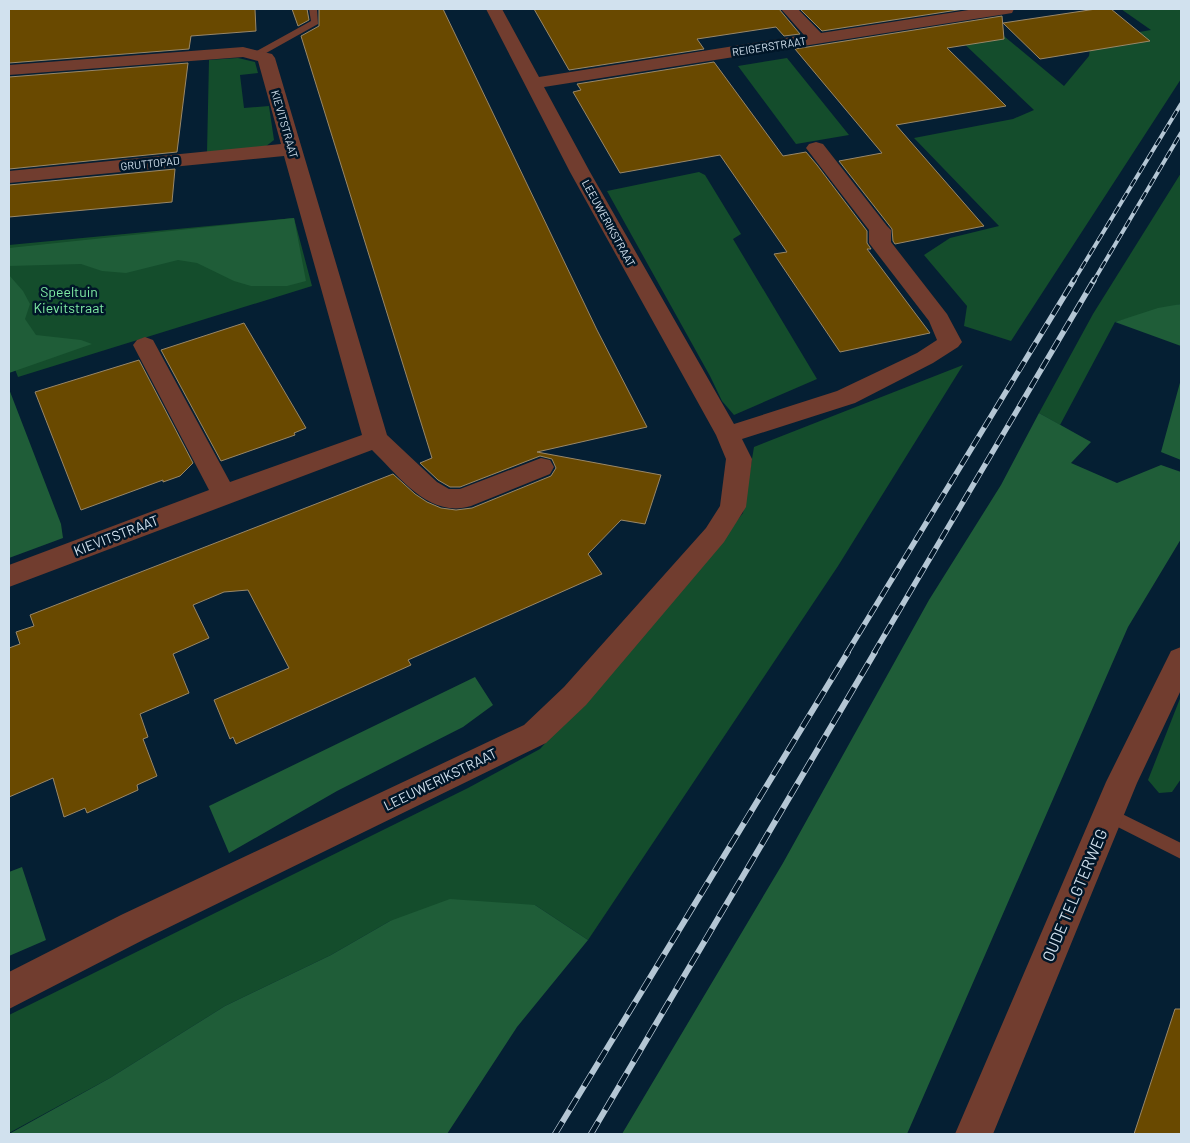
<svg xmlns="http://www.w3.org/2000/svg" width="1190" height="1143" viewBox="0 0 1190 1143" font-family="Barlow,sans-serif">
  <style>
    .green { fill: #144d2c }
    .forest { fill: #1f5d38 }
    .building { fill: #694900; stroke: #998768 }
    .lines { fill: none; stroke-linecap: round; stroke-linejoin: round }
    .lane { fill: #713d2f; fill-rule: evenodd }
    .street { fill: #713d2f; fill-rule: evenodd }
    .rail-far2-casing { stroke: #b4c6d4; stroke-width: 4 }
    .rail-far1-casing { stroke: #b4c6d4; stroke-width: 5.5 }
    .rail-casing { stroke: #b4c6d4; stroke-width: 6 }
    .rail-far2 { stroke: #001628; stroke-width: 2.5; stroke-dasharray: 8; stroke-linecap: butt }
    .rail-far1 { stroke: #001628; stroke-width: 4; stroke-dasharray: 11; stroke-linecap: butt }
    .rail { stroke: #001628; stroke-width: 4.5; stroke-dasharray: 14; stroke-linecap: butt }
    .labels { text-anchor: middle; dominant-baseline: central; stroke-width: 5; stroke-linejoin: round; paint-order: stroke }
    .far-street-label { font-size: 11px; fill: #d1e1ee; stroke: #001628 }
    .park-label { font-size: 14px; fill: #7feba4; stroke: #001628 }
    .street-label { font-size: 14px; fill: #d1e1ee; stroke: #001628 }
    .near-street-label { font-size: 16px; fill: #d1e1ee; stroke: #001628 }
  </style>
  <rect width="100%" height="100%" fill="#051f33"/>
  <path class="green" d="M1121,9H1181V79L1011,341L964,326L967,306L924,255L950,238L999,226L914,138L1013,119L1034,110L959,39L999,32L1064,86L1089,56L1091,40L1151,30Z
    M238,58L255,62L258,73L240,75L244,108L269,106L274,140L265,147L207,153L209,60Z
    M787,58L849,135L796,144L738,66Z
    M699,172L705,175L741,234L733,239L817,379L734,415L722,401L710,376L607,191Z
    M1181,173V304L1115,322L1060,425L1039,413L1093,314Z
    M294,218L312,286L18,377L9,354V245Z
    M963,365L838,566L588,940L535,905L390,921L331,955L225,1006L110,1078L9,1133V1015L468,788L540,749L683,588L743,513L754,447Z
    M1181,696V779L1172,792L1159,793L1148,780Z"/>
  <path class="forest" d="M294,218L306,281L287,286H251L234,281L197,263L178,260L126,273L102,271L81,264L9,266V248Z
    M9,275L23,291L30,304L25,319L36,335L81,340L92,344L9,373Z
    M1181,304V346L1115,322L1158,308Z
    M1181,379V460L1161,452Z
    M9,389L61,524L63,538L9,558Z
    M1039,413L1091,442L1071,463L1117,483L1161,465L1181,472V539L1128,627L907,1134H622L783,863L929,600L1001,485Z
    M475,677L493,705L463,727L337,791L229,853L209,806Z
    M22,867L46,940L9,956V872Z
    M450,899L535,905L588,940L517,1027L447,1134H9L110,1078L225,1006L331,955L390,921Z"/>
  <path class="building" d="M9,9H255L256,31L191,36L189,49L9,63Z
    M292,9H307L309,20L298,26Z
    M319,9H443L597,330L647,427L537,452L661,475L645,524L621,520L588,554L602,574L408,660L411,665L236,744L233,737L230,739L214,700L289,668L248,590L224,592L193,605L209,638L173,654L189,693L140,714L148,737L143,739L157,776L137,785L138,790L87,813L85,808L64,817L53,778L9,797V648L20,644L16,632L34,626L30,615L393,474L415,494L427,502L441,508L456,510L472,508L551,476L556,468L552,459L540,456L460,487H450L438,480L420,463L432,458L301,36L319,26Z
    M534,9H779L800,34L784,36L776,27L697,39L704,49L569,70Z
    M800,9H964L822,31Z
    M1096,9H1111L1150,41L1040,59L1003,23Z
    M1002,16L1004,39L947,48L1006,106L896,125L984,226L895,244L893,241L892,229L839,161L882,153L795,49Z
    M714,62L783,156L806,152L817,165L867,231V243L871,249H867L930,333L840,352L774,254L787,252L720,155L620,173L573,92L581,90L577,84Z
    M188,63L177,152L9,169V77Z
    M175,169L172,202L9,217V185Z
    M244,323L306,428L294,433L295,435L221,461L161,350Z
    M139,360L193,463L180,476L163,482V480L81,510L35,392Z
    M1175,1009H1181V1134H1134Z"/>
  <g class="lines">
    <path class="lane" d="M309,9H317L318,24L259,57H253V53L311,21Z
      M1108,807L1181,843V859L1102,819L1100,814L1102,809Z"/>
    <path class="street" d="M486,9H502L539,77L804,35L781,9H798L821,33L975,9H1014L1012,13L1006,14L544,87L590,172L734,424L837,391L917,353L937,340L929,321L869,243V230L806,148L809,144L816,142L823,144L887,226L891,230V242L947,314L962,342L958,347L933,363L855,403L742,439L752,459L746,507L724,542L586,705L546,743L145,939L9,1009V972L121,915L524,725L564,687L706,528L720,506L726,459L716,435L570,172Z
      M243,47L272,54L275,58L387,435L437,482L449,489H460L541,458L550,460L554,467L550,474L471,506C429,519 399,476 372,450L9,587V565L209,490L133,345L137,340L145,337L153,340L230,482L362,435L284,156L9,183V171L281,144L258,61L243,57L9,75V65Z
      M1181,647V690L1137,783L993,1134H955L1106,782L1171,651Z"/>
    <defs>
      <path id="rail-far2" d="M1073,282L1181,104
        M1093,282L1181,133"/>
      <path id="rail-far1" d="M847,653L1074,280
        M874,653L1094,280"/>
      <path id="rail" d="M555,1134L848,652
        M591,1134L875,652"/>
    </defs>
    <use href="#rail-far2" class="rail-far2-casing"/>
    <use href="#rail-far1" class="rail-far1-casing"/>
    <use href="#rail" class="rail-casing"/>
    <use href="#rail-far2" class="rail-far2"/>
    <use href="#rail-far1" class="rail-far1"/>
    <use href="#rail" class="rail"/>
  </g>
  <g class="labels">
    <g class="far-street-label">
      <text transform="translate(769 46) rotate(-9)">REIGERSTRAAT</text>
      <text transform="translate(285 124) rotate(74)">KIEVITSTRAAT</text>
      <text transform="translate(150 163) rotate(-6)">GRUTTOPAD</text>
      <text transform="translate(609 223) rotate(61)">LEEUWERIKSTRAAT</text>
    </g>
    <g class="park-label">
      <text x="69" y="291">Speeltuin<tspan x="69" dy="16">Kievitstraat</tspan></text>
    </g>
    <g class="street-label">
      <text transform="translate(116 535) rotate(-21)">KIEVITSTRAAT</text>
      <text transform="translate(440 779) rotate(-26)">LEEUWERIKSTRAAT</text>
    </g>
    <g class="near-street-label">
      <text transform="translate(1074 895) rotate(-67)">OUDE TELGTERWEG</text>
    </g>
  </g>
  <rect width="1190" height="1143" fill="none" stroke="#d1e1ee" stroke-width="20"/>
</svg>
